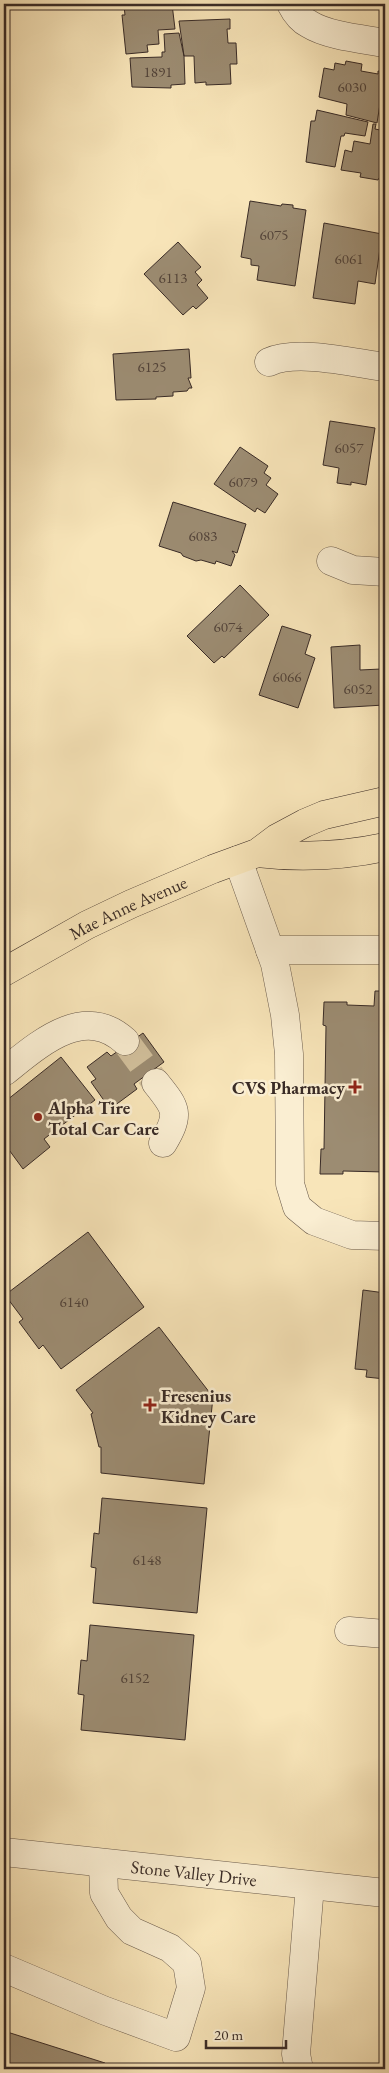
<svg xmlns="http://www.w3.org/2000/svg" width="389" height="2073" viewBox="0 0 389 2073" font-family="'EB Garamond',serif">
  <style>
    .building { fill: #9c8c72; stroke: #392b26 }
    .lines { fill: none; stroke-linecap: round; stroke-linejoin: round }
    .minor-tunnel { stroke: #d2c09c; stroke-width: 28; stroke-dasharray: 28 14; stroke-linecap: butt }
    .minor-casing { stroke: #695a4b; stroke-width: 29 }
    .major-casing { stroke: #392b26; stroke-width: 29 }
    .minor { stroke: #faeed2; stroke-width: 28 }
    .major { stroke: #f8e5b9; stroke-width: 28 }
    .poi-dot { fill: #8f2418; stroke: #faeed2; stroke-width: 2 }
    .labels { text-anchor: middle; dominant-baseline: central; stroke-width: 5; stroke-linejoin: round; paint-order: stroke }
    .number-label { font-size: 15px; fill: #524339 }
    .street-label { font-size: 18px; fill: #392b26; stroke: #faeed2 }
    .poi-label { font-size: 18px; font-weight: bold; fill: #392b26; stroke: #faeed2; text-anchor: start }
  </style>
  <rect width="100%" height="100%" fill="#f8e5b9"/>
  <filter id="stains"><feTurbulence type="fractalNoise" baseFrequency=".004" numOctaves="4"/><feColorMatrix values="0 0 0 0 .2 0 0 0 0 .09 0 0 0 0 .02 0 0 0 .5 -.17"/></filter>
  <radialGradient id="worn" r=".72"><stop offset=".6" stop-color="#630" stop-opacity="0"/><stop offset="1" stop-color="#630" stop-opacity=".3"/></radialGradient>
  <path class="building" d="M140,4H172L175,29L158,30L159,44L147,45L148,52L126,54L122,15H125L124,6Z
    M353,4H370V8L353,6Z
    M230,19V29H227L228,43H236L237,64H230L231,84L206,85V82L195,83L194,56H184L179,21Z
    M179,33L184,56L185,84L171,85V88L132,87L130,58L162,57V52H165L164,34Z
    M346,61L362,64L361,71L378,74V71L385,72L377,123L346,115L347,104L319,97L324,68L334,70L335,63L345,65Z
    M317,110L368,122L365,136L345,133L344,136H341L335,167L306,162L311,121H315Z
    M373,124H376L375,129L385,131V179L379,178L378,180L360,177L361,173L341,170L345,150L352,152L354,141L370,144Z
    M250,201L281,206L282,204L293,205V208L306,210L295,286L257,280L259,266L251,265V259L241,257Z
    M324,223L382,234L375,284L358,281L355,304L313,298Z
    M178,242L201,267L195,272L202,280L197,285L208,298L196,309L193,306L183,315L144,274Z
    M189,349L191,378H188L192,388H189L187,391L173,392V396L156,397V399L116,400L113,354Z
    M330,421L375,428L366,485L351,482V485L337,483L339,468L323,465Z
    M240,447L268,466L264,473L271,478L266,485L278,494L265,513L257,508L255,512L214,484Z
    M4,500H7L8,531L4,532Z
    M173,502L246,524L237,553L232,551L235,555L231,566L216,561L215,564L201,560L196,561L183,556L181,553L159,546Z
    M240,585L269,615L224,658L222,656L214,663L187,636Z
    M282,626L311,635L305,654L315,658L298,708L259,695Z
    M360,645V670L381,669L384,705L334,708L331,647Z
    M375,991H385V1172L343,1171V1174H320L321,1149H324L326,1026L323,1025L324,1002H347V1005L374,1006Z
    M143,1033L164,1062L134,1084L137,1089L110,1109L91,1082L96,1079L87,1067L107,1052L111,1056Z
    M61,1057L95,1100L44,1139L50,1147L23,1169L4,1143V1139L7,1137L4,1134V1099L6,1097L7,1100Z
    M88,1232L144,1307L61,1369L43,1345L39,1349L19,1322L23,1319L5,1295Z
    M363,1290L385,1293V1379L366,1377L367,1370L355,1369Z
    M159,1327L213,1397L204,1484L101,1473V1447H99L91,1414L93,1413L76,1390Z
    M102,1498L207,1508L197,1613L93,1603L96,1568L91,1567L94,1533L99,1534Z
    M90,1625L194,1635L185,1740L81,1730L84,1695L78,1694L81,1660L87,1661Z
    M4,2031L105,2063L103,2069H4Z"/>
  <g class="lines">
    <path class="minor-tunnel" d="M125,1041L156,1083"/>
    <defs>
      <g id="minor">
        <path d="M291,4C295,12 301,20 309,24C328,36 363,39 385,43"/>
        <path d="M269,362C297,349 354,363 385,367"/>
        <path d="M331,561L353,570L385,572"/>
        <path d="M238,860L275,964L285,1015L289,1054L290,1184L297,1207L314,1221L352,1235L385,1236"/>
        <path d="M270,950H385"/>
        <path d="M4,1072C38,1045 83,1003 125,1041"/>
        <path d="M156,1083C176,1108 181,1113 163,1143"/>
        <path d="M349,1631L385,1634"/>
        <path id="s1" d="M4,1852L385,1893"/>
        <path d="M4,1968L103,2010L176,2037L191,1988L187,1963L170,1948L132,1931L119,1918L104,1893L103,1864"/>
        <path d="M299,2069L296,2054L310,1886"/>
      </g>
      <g id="major">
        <path d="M257,853C300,858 343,856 385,847"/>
        <path id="s2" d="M4,972L87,925L131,904L213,869L257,853L277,838L305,823L324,815L385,801"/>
      </g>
    </defs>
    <use href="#minor" class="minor-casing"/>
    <use href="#major" class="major-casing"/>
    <use href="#minor" class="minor"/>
    <use href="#major" class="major"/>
  </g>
  <g class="poi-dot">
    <path d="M352.5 1079.5h5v5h5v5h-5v5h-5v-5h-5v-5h5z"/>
    <circle cx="38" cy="1117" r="5"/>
    <path d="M147.5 1397.5h5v5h5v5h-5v5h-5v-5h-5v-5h5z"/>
  </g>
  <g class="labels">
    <g class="number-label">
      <text x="158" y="71">1891</text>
      <text x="352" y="86">6030</text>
      <text x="274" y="234">6075</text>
      <text x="349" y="258">6061</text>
      <text x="173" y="277">6113</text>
      <text x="152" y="366">6125</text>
      <text x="349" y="447">6057</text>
      <text x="243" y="481">6079</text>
      <text x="203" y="535">6083</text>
      <text x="228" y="626">6074</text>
      <text x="287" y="676">6066</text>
      <text x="358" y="688">6052</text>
      <text x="74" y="1301">6140</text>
      <text x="147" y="1559">6148</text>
      <text x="135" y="1677">6152</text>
    </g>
    <g class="street-label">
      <text stroke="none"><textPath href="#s2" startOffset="140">Mae Anne Avenue</textPath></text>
      <text stroke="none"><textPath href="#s1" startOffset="191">Stone Valley Drive</textPath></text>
    </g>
    <g class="poi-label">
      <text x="345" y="1087" text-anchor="end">CVS Pharmacy</text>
      <text x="48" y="1107">Alpha Tire<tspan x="48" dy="21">Total Car Care</tspan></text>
      <text x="161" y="1395">Fresenius<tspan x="161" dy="21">Kidney Care</tspan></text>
    </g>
  </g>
  <rect width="389" height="2073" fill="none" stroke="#f8e5b9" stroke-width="20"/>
  <rect x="5" y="5" width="379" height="2063" fill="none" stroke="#392b26" stroke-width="2.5"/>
  <rect x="10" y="10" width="369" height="2053" fill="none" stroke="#392b26"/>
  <path d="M206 2040v8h80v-8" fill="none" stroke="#392b26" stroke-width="2.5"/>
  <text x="214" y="2040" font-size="15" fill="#392b26" stroke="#faeed2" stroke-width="4" paint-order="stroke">20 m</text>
  <rect width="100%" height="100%" filter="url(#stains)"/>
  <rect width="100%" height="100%" fill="url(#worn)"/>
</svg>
